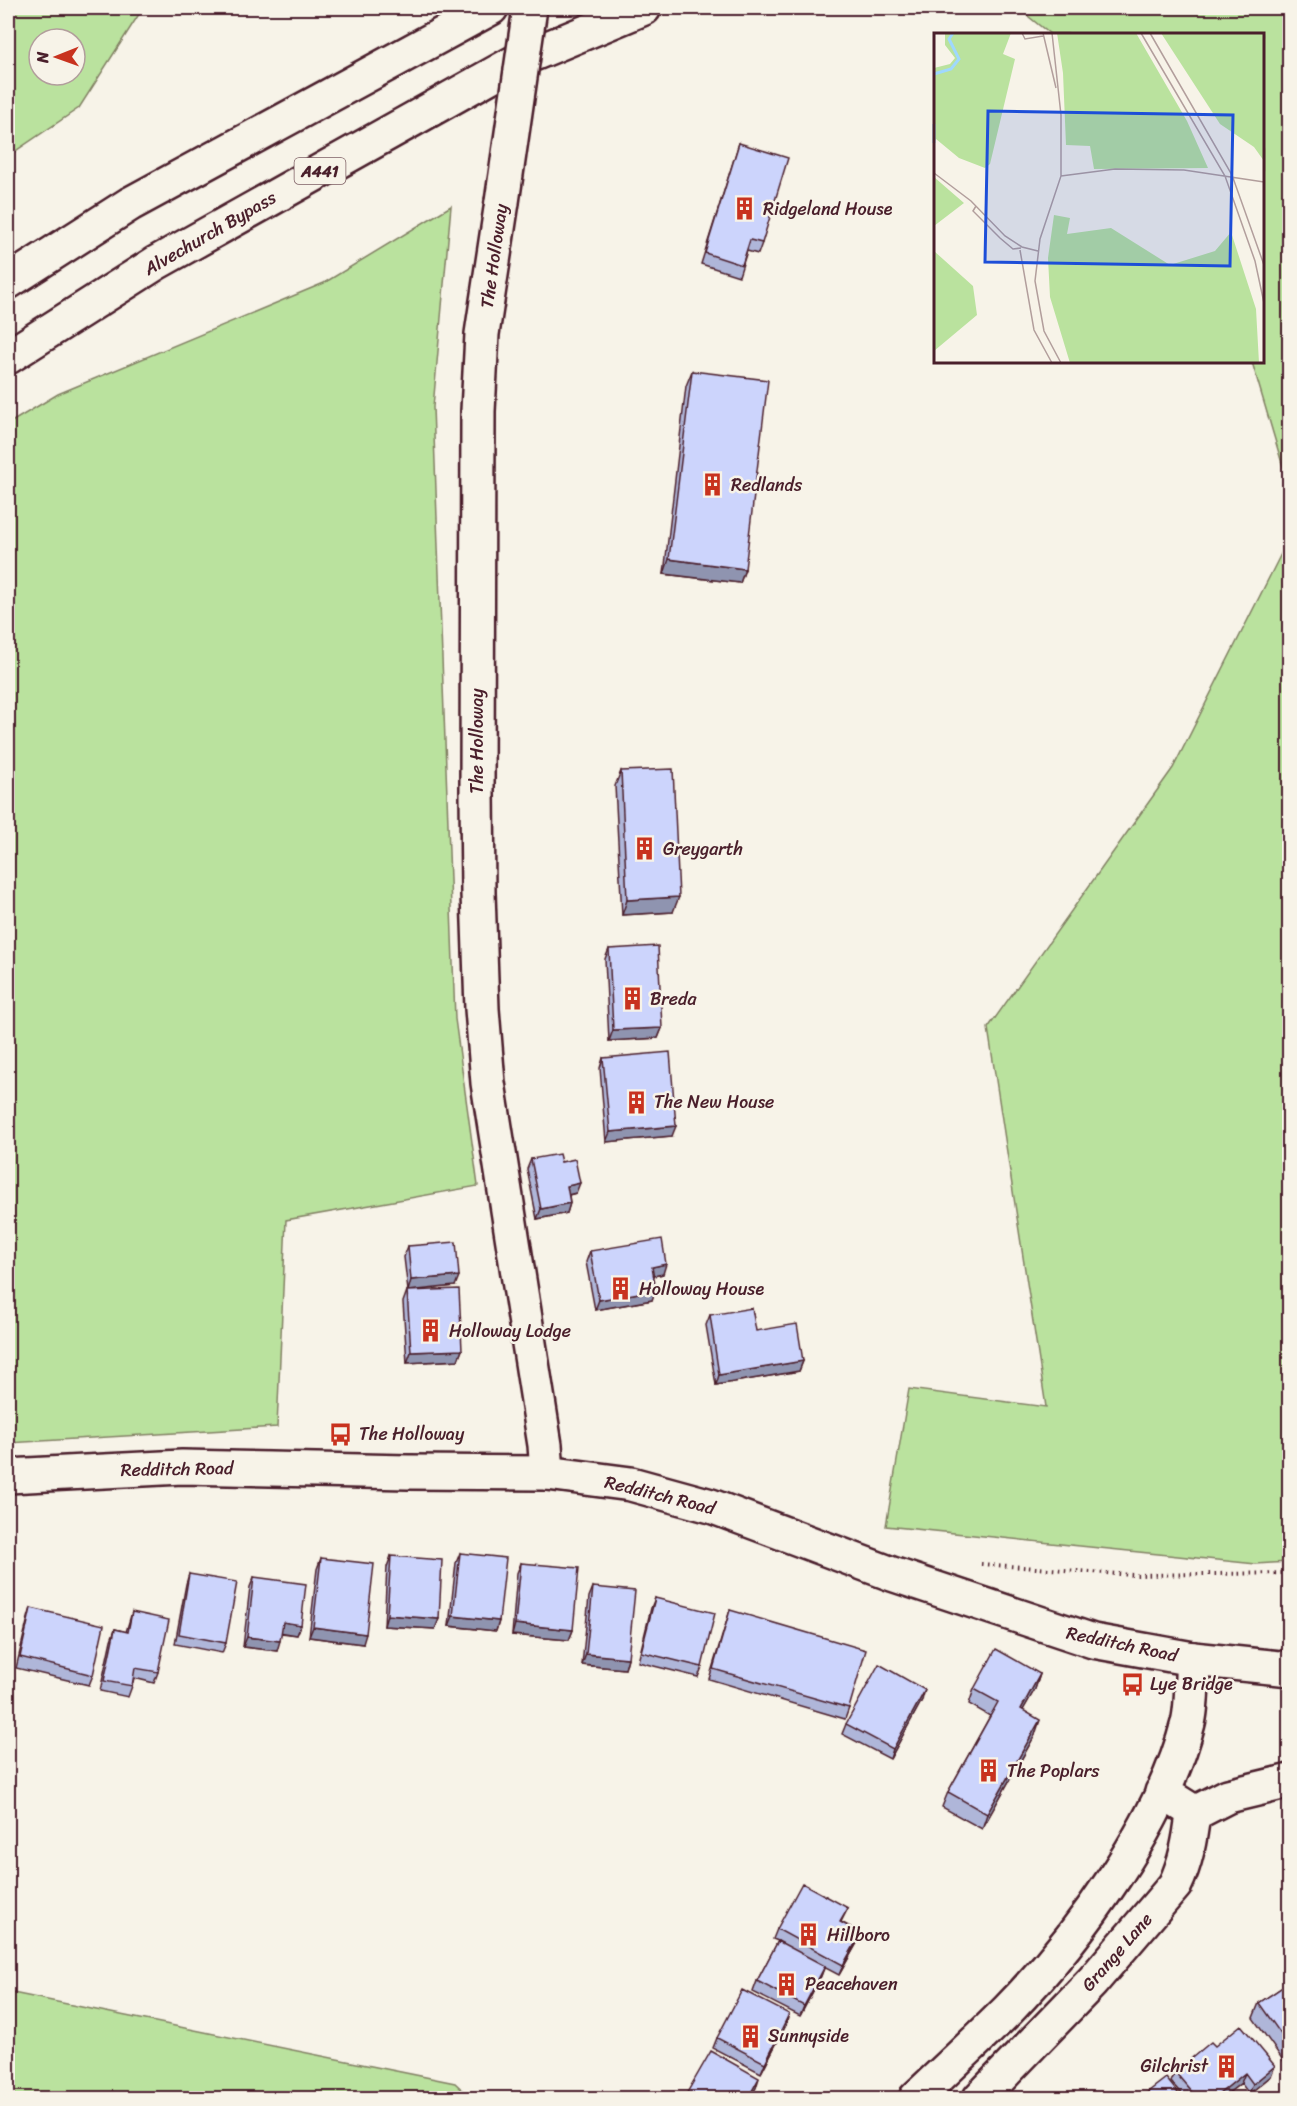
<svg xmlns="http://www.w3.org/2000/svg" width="1297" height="2106" viewBox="0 0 1297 2106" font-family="Sriracha,sans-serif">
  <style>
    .green { fill: #bae29e; stroke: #828064; stroke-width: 1.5; fill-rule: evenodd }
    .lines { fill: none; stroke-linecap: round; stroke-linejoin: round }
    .minor-casing { stroke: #4a1f2b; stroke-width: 38 }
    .major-casing { stroke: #4a1f2b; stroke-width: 38 }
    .highway-casing { stroke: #4a1f2b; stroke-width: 38 }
    .path { stroke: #4a1f2b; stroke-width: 4; stroke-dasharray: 1.5 4.5; stroke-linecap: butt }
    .minor { stroke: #f7f3e8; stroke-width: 33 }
    .major { stroke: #f7f3e8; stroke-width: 33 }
    .highway { stroke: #f7f3e8; stroke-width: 33 }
    .minor-bridge-casing { stroke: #4a1f2b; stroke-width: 38; stroke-linecap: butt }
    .minor-bridge { stroke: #f7f3e8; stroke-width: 33 }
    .wall { fill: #afb6d9; stroke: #4a1f2b; stroke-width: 1.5 }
    .shaded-wall { fill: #8f94b0; stroke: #4a1f2b; stroke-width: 1.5 }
    .building { fill: #ccd4fc; stroke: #4a1f2b; stroke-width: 1.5 }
    .labels { text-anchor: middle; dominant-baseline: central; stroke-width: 5; stroke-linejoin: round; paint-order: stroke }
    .shield { fill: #f7f3e8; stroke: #7e5f64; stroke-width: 1.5 }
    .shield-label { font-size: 16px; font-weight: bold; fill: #4a1f2b }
    .poi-label { font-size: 18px; fill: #4a1f2b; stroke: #f7f3e8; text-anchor: start }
    .street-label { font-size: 18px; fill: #4a1f2b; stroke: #f7f3e8 }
    .inset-river { fill: none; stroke: #9fd8ff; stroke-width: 3 }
    .inset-road { fill: none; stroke: #b29e9c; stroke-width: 1.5 }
    .view { fill: #1d4ed8; fill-opacity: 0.15; stroke: #1d4ed8; stroke-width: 3 }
    .inset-edge { fill: none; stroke: #4a1f2b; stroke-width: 3 }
  </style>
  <rect width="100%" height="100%" fill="#f7f3e8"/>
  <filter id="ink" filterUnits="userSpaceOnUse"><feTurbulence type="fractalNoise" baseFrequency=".0167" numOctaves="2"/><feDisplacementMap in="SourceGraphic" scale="12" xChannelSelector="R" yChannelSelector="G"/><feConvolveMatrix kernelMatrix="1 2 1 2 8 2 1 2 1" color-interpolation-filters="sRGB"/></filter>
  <g filter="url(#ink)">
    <path class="green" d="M8,8H143L79,108L8,156ZM39,39H75V75H39Z
      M1018,8H1289V487L1252,362H1262V34H1050Z
      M451,206L433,407L455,1019L478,1186L286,1220L277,1427L8,1443V424L58,394L324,283Z
      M1289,538V1562L1256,1564L886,1526L909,1389L1046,1407L988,1028L1173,768Z
      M8,1992L455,2083L471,2098H8Z"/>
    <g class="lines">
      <defs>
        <path id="minor" d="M502,202L482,334L478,411L477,792L478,893L482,1009L488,1083L545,1445L547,1473
          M1193,1814L1228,1796L1290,1781
          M916,2098C947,2069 978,2040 1008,2010C1079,1937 1163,1822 1188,1723C1193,1703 1191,1679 1193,1659
          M980,2098L1092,1982L1175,1885C1186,1862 1190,1839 1193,1814L1186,1807L1162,1792"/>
        <path id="major" d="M8,1476L182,1467L408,1472L547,1473L631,1484L711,1506L892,1574L1093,1641L1193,1659L1290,1669"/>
        <path id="highway" d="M8,282L130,204L491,8
          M8,357L156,263L519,60L644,8"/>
      </defs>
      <use href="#minor" class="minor-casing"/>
      <use href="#major" class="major-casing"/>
      <use href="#highway" class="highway-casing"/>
      <path class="path" d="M981,1564L1133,1575L1290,1573"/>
      <use href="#minor" class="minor"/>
      <use href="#major" class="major"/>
      <use href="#highway" class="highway"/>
      <defs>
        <path id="minor-bridge" d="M502,202L530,8"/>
      </defs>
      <use href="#minor-bridge" class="minor-bridge-casing"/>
      <use href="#minor-bridge" class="minor-bridge"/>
    </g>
    <path class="wall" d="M739,143L762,243L758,254L747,251L739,276L701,264Z
      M692,371L745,569L740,583L664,574L686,386Z
      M621,771L673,912L622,915L615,786Z
      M609,949L662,1028L658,1038L609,1041L605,959Z
      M603,1058L672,1136L606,1142L600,1068Z
      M531,1159L561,1162L576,1193L569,1195L570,1203L567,1213L537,1219L527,1169Z
      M408,1246L455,1286L408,1291L404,1257Z
      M590,1251L663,1274L653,1276L652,1300L595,1310L586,1262Z
      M407,1291L462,1350L458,1360L407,1363L403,1302Z
      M710,1315L756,1331L803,1361L799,1371L716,1385L706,1325Z
      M460,1553L499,1621L496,1631L449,1626L456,1563Z
      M391,1556L435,1629L384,1626L387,1567Z
      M321,1558L363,1644L309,1637L317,1569Z
      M521,1563L573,1630L569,1640L512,1635L517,1573Z
      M189,1574L226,1643L222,1653L175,1644L186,1584Z
      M254,1577L301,1625L297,1635L281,1633L277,1651L243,1647L250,1587Z
      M593,1587L628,1658L625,1669L582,1665L589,1597Z
      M655,1598L702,1667L698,1677L638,1662L651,1608Z
      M31,1608L93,1675L89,1685L16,1668L28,1618Z
      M730,1610L849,1708L845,1719L709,1679Z
      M132,1612L158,1672L154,1683L134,1678L132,1686L128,1697L100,1691L111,1640L115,1629L126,1632Z
      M1040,1674L1035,1689L1023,1710L1035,1735L982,1829L942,1807L948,1792L990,1716L969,1704L974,1689Z
      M922,1700L890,1759L842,1734L846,1724Z
      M848,1908L841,1922L861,1933L857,1943L839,1975L824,1967L821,1976L800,2016L753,1992L757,1981L778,1941L773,1939L777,1929Z
      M1290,1982V2070L1253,2018L1259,2003Z
      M786,2025L761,2073L713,2048L717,2038Z
      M1215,2046L1271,2076L1249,2094L1241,2083L1222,2098H1185L1171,2082L1175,2072Z"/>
    <path class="shaded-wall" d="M669,559L745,569L740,583L664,574Z
      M679,897L673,912L622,915L627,900Z
      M662,1028L658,1038L609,1041L613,1030Z
      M676,1126L672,1136L606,1142L610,1132Z
      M580,1183L576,1193L563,1196L567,1186Z
      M570,1203L567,1213L537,1219L541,1209Z
      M666,1264L663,1274L648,1277L652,1267Z
      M459,1276L455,1286L408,1291L411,1280Z
      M656,1290L652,1300L595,1310L599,1300Z
      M462,1350L458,1360L407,1363L411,1352Z
      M803,1361L799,1371L716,1385L719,1375Z
      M387,1615L439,1619L435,1629L384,1626Z
      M453,1616L499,1621L496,1631L449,1626Z
      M283,1622L301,1625L297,1635L279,1632Z
      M515,1624L573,1630L569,1640L512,1635Z
      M313,1627L366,1634L363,1644L309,1637Z
      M247,1637L280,1641L277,1651L243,1647Z
      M586,1654L628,1658L625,1669L582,1665Z
      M1040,1674L1035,1689L1015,1724L1021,1709Z
      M925,1690L922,1700L890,1759L893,1749Z
      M1040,1720L1035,1735L982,1829L987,1814Z
      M861,1933L857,1943L839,1975L843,1965Z
      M825,1966L821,1976L800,2016L804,2006Z
      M789,2014L786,2025L761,2073L765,2063Z
      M1275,2066L1271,2076L1249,2094L1253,2084Z
      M1245,2073L1241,2083L1222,2098H1214Z
      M759,2078L756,2088L750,2098H748Z"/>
    <path class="building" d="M739,143L788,158L762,243L750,240L742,265L705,253Z
      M692,371L768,380L745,569L669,559Z
      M673,769L679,897L627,900L621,771Z
      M658,946L662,1028L613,1030L609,949Z
      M670,1052L676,1126L610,1132L603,1058Z
      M559,1154L561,1162L575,1159L580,1183L567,1186L570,1203L541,1209L531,1159Z
      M662,1239L666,1264L652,1267L656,1290L599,1300L590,1251Z
      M456,1242L459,1276L411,1280L408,1246Z
      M459,1289L462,1350L411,1352L407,1291Z
      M752,1308L756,1331L797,1324L803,1361L719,1375L710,1315Z
      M460,1553L506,1558L499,1621L453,1616Z
      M391,1556L442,1560L439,1619L387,1615Z
      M321,1558L374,1564L366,1634L313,1627Z
      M521,1563L579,1568L573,1630L515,1624Z
      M189,1574L237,1582L226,1643L179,1634Z
      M254,1577L306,1584L301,1625L283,1622L280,1641L247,1637Z
      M593,1587L635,1591L628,1658L586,1654Z
      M655,1598L715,1613L702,1667L641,1652Z
      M8,1603L12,1605L8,1620Z
      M31,1608L104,1625L93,1675L20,1657Z
      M730,1610L866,1650L849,1708L713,1669Z
      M132,1612L169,1620L158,1672L135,1668L132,1686L104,1681L115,1629L128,1632Z
      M996,1649L1040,1674L1021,1709L1040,1720L987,1814L948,1792L998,1702L974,1689Z
      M879,1664L925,1690L893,1749L846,1724Z
      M802,1883L848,1908L840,1922L861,1933L843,1965L777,1929Z
      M778,1941L825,1966L804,2006L757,1981Z
      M1290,1982V2047L1259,2003Z
      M742,1990L789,2014L765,2063L717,2038Z
      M1241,2025L1275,2066L1253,2084L1245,2073L1214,2098H1197L1175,2072L1211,2042L1215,2046Z
      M711,2051L759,2078L748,2098H684Z
      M1166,2078L1182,2098H1140Z"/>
  </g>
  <defs>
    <symbol id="building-bare" viewBox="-9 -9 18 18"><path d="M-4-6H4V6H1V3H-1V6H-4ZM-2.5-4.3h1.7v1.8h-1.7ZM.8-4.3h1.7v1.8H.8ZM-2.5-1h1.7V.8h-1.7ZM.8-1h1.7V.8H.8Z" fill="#c8321e" stroke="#f7f3e8" stroke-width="2.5" paint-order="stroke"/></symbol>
    <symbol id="bus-bare" viewBox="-9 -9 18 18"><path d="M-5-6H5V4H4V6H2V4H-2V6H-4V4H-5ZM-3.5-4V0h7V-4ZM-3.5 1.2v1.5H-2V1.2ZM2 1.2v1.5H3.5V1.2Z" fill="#c8321e" stroke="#f7f3e8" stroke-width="2.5" paint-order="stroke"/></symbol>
  </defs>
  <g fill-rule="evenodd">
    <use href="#building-bare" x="728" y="192" width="33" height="33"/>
    <use href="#building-bare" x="696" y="468" width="33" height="33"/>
    <use href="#building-bare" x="628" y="832" width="33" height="33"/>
    <use href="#building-bare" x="616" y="982" width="33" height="33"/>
    <use href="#building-bare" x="620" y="1086" width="33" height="33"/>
    <use href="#building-bare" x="604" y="1272" width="33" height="33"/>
    <use href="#building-bare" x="414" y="1314" width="33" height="33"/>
    <use href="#bus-bare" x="324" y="1418" width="33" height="33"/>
    <use href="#bus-bare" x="1116" y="1668" width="33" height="33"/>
    <use href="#building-bare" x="972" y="1754" width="33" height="33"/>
    <use href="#building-bare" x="792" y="1918" width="33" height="33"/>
    <use href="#building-bare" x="770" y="1968" width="33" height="33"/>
    <use href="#building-bare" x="734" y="2020" width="33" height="33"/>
    <use href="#building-bare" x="1210" y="2050" width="33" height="33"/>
  </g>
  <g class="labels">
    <rect class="shield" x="294.5" y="158" width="51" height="26" rx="4.5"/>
    <g class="shield-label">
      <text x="320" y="171">A441</text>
    </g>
    <g class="poi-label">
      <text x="763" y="209">Ridgeland House</text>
      <text x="731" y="485">Redlands</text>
      <text x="663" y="849">Greygarth</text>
      <text x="650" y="999">Breda</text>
      <text x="654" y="1102">The New House</text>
      <text x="639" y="1289">Holloway House</text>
      <text x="449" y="1331">Holloway Lodge</text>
      <text x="359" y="1434">The Holloway</text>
      <text x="1150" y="1684">Lye Bridge</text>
      <text x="1007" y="1771">The Poplars</text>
      <text x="827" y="1935">Hillboro</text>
      <text x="805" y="1984">Peacehaven</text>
      <text x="768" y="2036">Sunnyside</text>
      <text x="1208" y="2066" text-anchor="end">Gilchrist</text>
    </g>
    <g class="street-label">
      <text transform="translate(210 233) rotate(-30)">Alvechurch Bypass</text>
      <text transform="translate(494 256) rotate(-82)">The Holloway</text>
      <text transform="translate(477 741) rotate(-90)">The Holloway</text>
      <text transform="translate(177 1469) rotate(-1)">Redditch Road</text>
      <text transform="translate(660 1495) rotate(14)">Redditch Road</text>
      <text transform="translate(1122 1644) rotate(12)">Redditch Road</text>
      <text transform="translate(1117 1952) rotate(-49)">Grange Lane</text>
    </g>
  </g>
  <g transform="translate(934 33)">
    <rect width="330" height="330" fill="#f7f3e8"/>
    <path d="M11,0H77L69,21L81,26L56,131L51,135L25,125L2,106L0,110V35L16,31L21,25L11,12ZM123,0H202L253,88L274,135L160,136L156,113L132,112L129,40ZM227,0H330V128L320,114L286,91ZM0,144L30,170L0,193ZM120,182L136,185L133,201L177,195L236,232L281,218L297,199L322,276L325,330H136L116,264L114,225ZM0,218L39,253L43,282L0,318Z" fill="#bae29e"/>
    <path class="inset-river" d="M0,41L17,36L25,26L15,6L19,0M0,91V110"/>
    <path class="inset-road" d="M88,0L91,6L109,3M109,0L122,55M118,0L127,82V143L106,206L101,248L110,298L127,330M207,0L291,143L321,228L330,270M216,0L298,142L330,232M0,140L37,168L71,203L88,214L104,218M127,143L181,136L250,137L330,149M42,173L39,178L66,205L79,216L87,215M86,217L100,297L118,330"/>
    <path class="view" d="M54,78L299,82L296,233L51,229Z"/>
    <rect width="330" height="330" class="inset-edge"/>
  </g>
  <rect width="1297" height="2106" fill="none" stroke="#f7f3e8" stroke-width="30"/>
  <rect x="15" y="15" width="1267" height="2076" fill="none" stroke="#4a1f2b" stroke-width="2" filter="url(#ink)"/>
  <g transform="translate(57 57) rotate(269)"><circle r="28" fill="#f7f3e8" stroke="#b29e9c" stroke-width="1.5"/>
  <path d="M0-4.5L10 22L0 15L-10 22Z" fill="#c8321e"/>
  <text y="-9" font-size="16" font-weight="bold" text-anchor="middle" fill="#4a1f2b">N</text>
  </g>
</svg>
